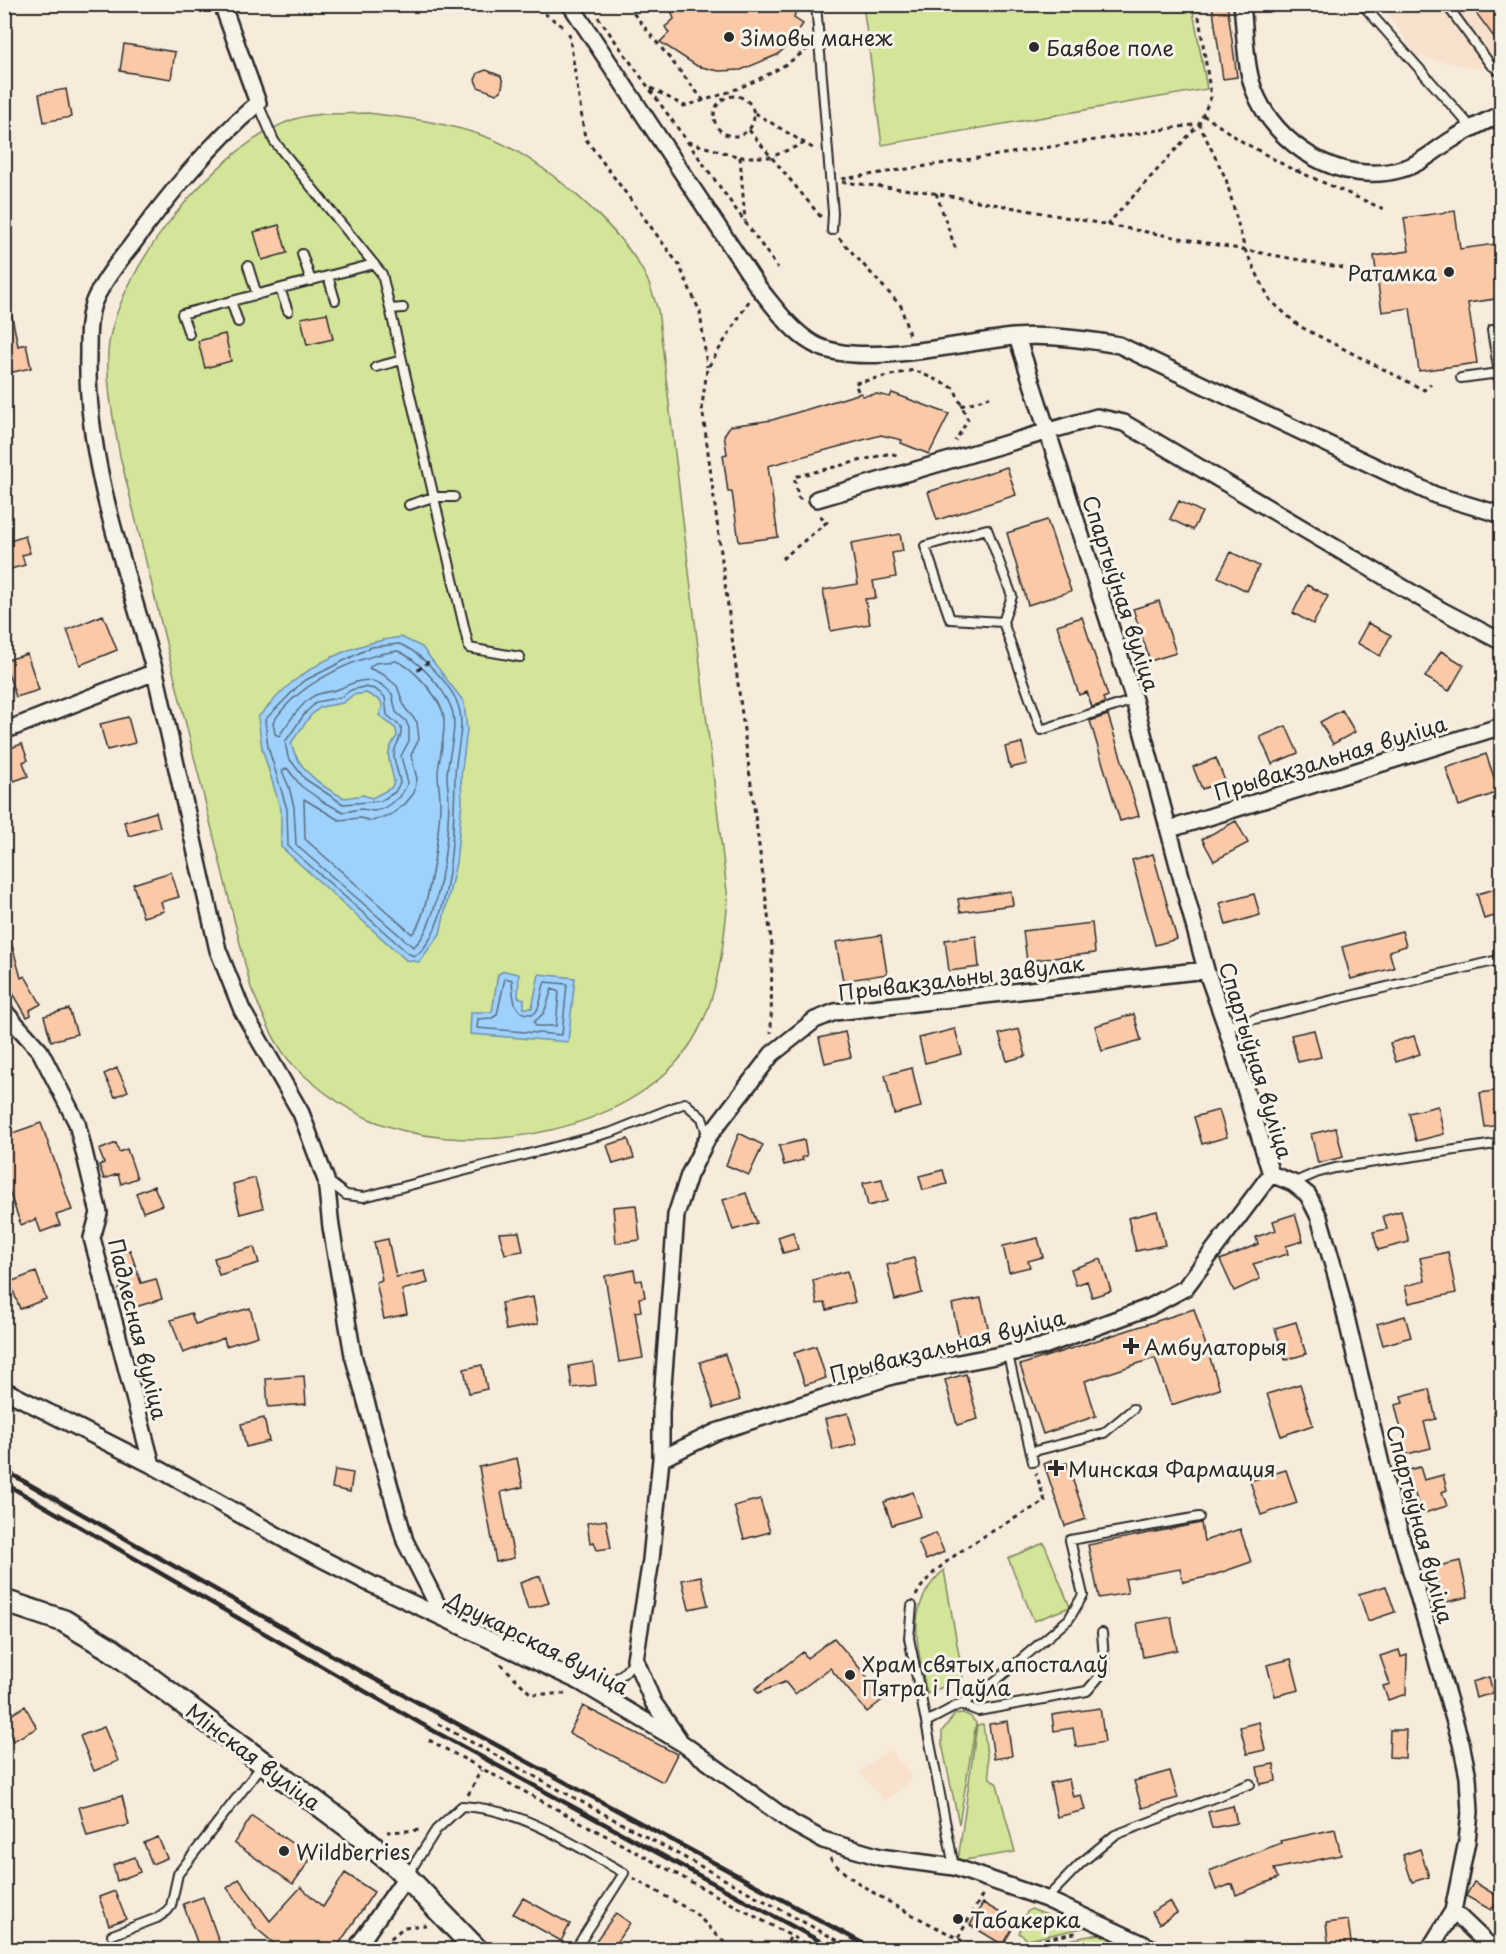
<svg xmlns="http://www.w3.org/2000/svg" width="1506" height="1954" viewBox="0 0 1506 1954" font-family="'Playpen Sans',sans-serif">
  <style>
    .built { fill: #f8e1cc }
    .green { fill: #d3e599; stroke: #7f8862; stroke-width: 1.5 }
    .water { fill: #9ed1fc; stroke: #708fa8; stroke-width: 1.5; fill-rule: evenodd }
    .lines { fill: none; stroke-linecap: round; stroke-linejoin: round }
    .shore { stroke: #596d7f; stroke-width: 1.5 }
    .building { fill: #f9c9a8; stroke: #2b2b2b; stroke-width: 1.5 }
    .lane-casing { stroke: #2b2b2b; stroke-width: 12 }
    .street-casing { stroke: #2b2b2b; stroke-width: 20 }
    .secondary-casing { stroke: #2b2b2b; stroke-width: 26 }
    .path { stroke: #2b2b2b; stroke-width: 3; stroke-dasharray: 4.5 4.5; stroke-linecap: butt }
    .lane { stroke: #f7f3e8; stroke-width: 8 }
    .street { stroke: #f7f3e8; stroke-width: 15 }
    .secondary { stroke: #f7f3e8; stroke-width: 21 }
    .rail { stroke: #2b2b2b; stroke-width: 4.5 }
    .poi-dot { fill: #2b2b2b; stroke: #f7f3e8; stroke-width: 2 }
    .labels { text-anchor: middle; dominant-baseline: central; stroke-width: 6; stroke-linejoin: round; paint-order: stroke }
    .poi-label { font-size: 21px; fill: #2b2b2b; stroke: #f7f3e8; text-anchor: start }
    .street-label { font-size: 21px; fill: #2b2b2b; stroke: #f7f3e8 }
  </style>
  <rect width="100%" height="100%" fill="#f7ebdb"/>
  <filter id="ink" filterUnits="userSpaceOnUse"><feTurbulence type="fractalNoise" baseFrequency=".0167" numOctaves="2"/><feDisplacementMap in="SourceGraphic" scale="12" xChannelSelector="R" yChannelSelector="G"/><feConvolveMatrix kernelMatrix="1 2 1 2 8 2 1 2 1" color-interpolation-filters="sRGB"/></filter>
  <g filter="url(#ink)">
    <path class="built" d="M1382,5H1501V56L1482,70L1417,56Z
      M889,1749L913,1778L884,1802L860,1772Z"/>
    <path class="green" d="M863,5H1192L1207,89L882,145Z
      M368,113C409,118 450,123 489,138C540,157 621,227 645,275C651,286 654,299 658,310L728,900C722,958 716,1021 674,1065C605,1138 459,1159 369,1119C342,1107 316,1087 295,1067C274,1046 263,1014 251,988L120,456C114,422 106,387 108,352C114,271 219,143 295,119C317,112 345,114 368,113Z
      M1044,1543L1070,1607L1034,1621L1008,1558Z
      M944,1570L963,1678L927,1694C918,1646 903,1607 944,1570Z
      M963,1713L970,1716L976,1723L959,1824L942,1744V1731L955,1714Z
      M983,1724L990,1778L997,1784L1015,1852L958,1861L977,1725Z
      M1031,1909L1082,1928L1028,1940L1019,1933L1027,1912Z
      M1105,1933L1139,1950H1020L1021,1949Z"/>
    <path class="water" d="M401,637L422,647L464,702L467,730L461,777L462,802L456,863L440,934L419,962L406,960L281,847V810L262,748L258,717C271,704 283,688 298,678C328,655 364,642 401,637ZM366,693L381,701L382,708L379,715L396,729L397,736C382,756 391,761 394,782L391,788L372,798L363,795L345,798C322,788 297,768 291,743L311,715L321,707L343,703L353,695Z
      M504,971L519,974L518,997L524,999V1008H532L539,974L575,978L568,1042L470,1034L471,1012H492L498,974Z"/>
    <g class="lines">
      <path class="shore" d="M399,644C419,651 451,684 458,705C466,727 455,754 455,777C454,820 453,930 415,956L409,954L288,846L287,809L268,747L265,720L302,682L371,647Z
        M398,651C417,659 443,687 451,707C459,727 448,754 447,775C447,784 449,793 449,803C448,835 440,928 413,947L296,845L294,807L289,787L282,771L287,768L301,786L325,803L344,812L361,809L374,811L384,808L400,797L408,783L401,756L409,741V728L406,721L396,712L392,694C375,674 359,679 339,689C330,693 320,691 312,697C298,707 289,722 279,736L275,734L273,723C295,685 356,656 398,651Z
        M396,661C412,666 436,694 442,710C448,725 439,757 438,773C438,783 440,792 440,801C440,826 429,919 412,934L305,839L304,799L339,820L360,818L372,821L392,814L405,804L414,793L417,779L411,755L419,739L417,722L405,708L397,686L384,675L369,668L375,663Z
        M364,687L375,689L385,697L387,715L401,727C403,740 394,744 394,755C394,764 399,773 400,783L395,792L381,801L343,804L305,779L288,757L285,742L306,712L317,702L341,697L351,690Z
        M505,978L512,980C513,992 512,1014 529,1014C533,1014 535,1014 537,1010C542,1002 541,990 545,982L567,984L562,1035L477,1028L478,1019L492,1018L497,1015Z
        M552,989L559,992L556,1026H536L534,1022L544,1013Z"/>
    </g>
    <path class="building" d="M669,4H783L796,10L794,18L803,24L790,43L777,55L741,70L719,71L697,66L660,42L669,33L665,27L674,19Z
      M1212,4H1227L1237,77L1223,79Z
      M1482,4H1502V48L1474,10Z
      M124,44L175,52L171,79L120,71Z
      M486,70L501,76L503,83L501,91L496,94L478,87L475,80L478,73Z
      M66,89L71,117L44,122L39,94Z
      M1455,211L1460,249L1502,243V298L1468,303L1477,363L1419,371L1410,308L1382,312L1374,256L1409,251L1404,218Z
      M279,225L287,253L262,260L254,232Z
      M11,312L18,346L26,344L31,368L4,374V313Z
      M327,313L333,339L307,345L301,318Z
      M225,334L231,361L205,368L198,341Z
      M861,393L862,396L877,394L890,397L892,393L949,414L929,454L901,443L902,440L881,435L768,466L778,537L739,542L732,492H728L723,455L727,454L724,435L730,426L772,420Z
      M1007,467L1016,495L937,520L928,492Z
      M1179,501L1202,512L1193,530L1170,519Z
      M1047,520L1071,591L1028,605L1007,533Z
      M900,534L903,551L892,553L896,577L873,581L876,598L865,599L870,624L831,631L823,590L858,584L851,543Z
      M25,536L30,553L22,555L25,565L4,571V543Z
      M1231,552L1259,566L1247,591L1218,577Z
      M1307,585L1328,596L1313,624L1293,613Z
      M1159,601L1176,653L1150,661L1133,609Z
      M103,615L117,650L80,665L67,630Z
      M1082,617L1108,696L1103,698L1105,703L1092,707L1087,692L1079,695L1057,625Z
      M1368,623L1391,635L1380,656L1357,643Z
      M1441,651L1464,665L1449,691L1425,677Z
      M27,654L39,690L16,697L4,661Z
      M1342,710L1355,732L1333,744L1320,722Z
      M1108,715L1139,816L1120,821L1090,721Z
      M128,717L135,743L107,750L100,724Z
      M1286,726L1298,753L1272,764L1260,737Z
      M1022,743L1027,764L1010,768L1005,747Z
      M22,744L28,760L23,762L28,776L14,781L13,778L4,781V750Z
      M1486,754L1499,792L1459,806L1446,768Z
      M1216,758L1225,781L1202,789L1193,767Z
      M156,812L160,827L129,836L124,822Z
      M1236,821L1248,843L1214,861L1202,839Z
      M1153,854L1177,939L1155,945L1132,860Z
      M171,872L179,897L161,902L164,911L143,917L133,884Z
      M1502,887V914L1484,919L1477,894Z
      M1011,891L1013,905L960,912L958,899Z
      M1254,894L1260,915L1226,925L1220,903Z
      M1092,923L1095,953L1027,961L1023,931Z
      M1402,931L1406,946L1389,951L1394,968L1351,979L1342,947Z
      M4,934H9L21,978L25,976L41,1004L30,1010L31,1015L27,1017L4,978Z
      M881,935L887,974L843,981L836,942Z
      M976,936L979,967L949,971L945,940Z
      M69,1009L77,1034L51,1041L44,1016Z
      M1134,1014L1141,1040L1102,1051L1095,1026Z
      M955,1029L962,1054L925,1063L919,1038Z
      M1019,1029L1026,1056L1007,1061L999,1034Z
      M1314,1030L1321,1057L1298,1062L1291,1035Z
      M845,1032L851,1057L825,1063L819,1038Z
      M1414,1036L1420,1054L1396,1062L1390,1043Z
      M117,1068L128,1091L115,1097L104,1074Z
      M912,1068L921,1107L894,1114L885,1075Z
      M1502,1090L1500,1125L1485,1127L1480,1093Z
      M1438,1106L1444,1134L1416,1141L1409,1113Z
      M1219,1110L1227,1137L1202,1144L1194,1117Z
      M41,1123L72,1210L56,1215L60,1225L41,1232L36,1219L21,1225L4,1177V1136Z
      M1336,1128L1343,1157L1318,1163L1311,1134Z
      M739,1133L763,1145L749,1175L726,1165Z
      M628,1139L634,1158L613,1164L607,1145Z
      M804,1140L807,1156L802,1157L803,1160L784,1165L779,1146Z
      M116,1143L119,1152L127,1149L137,1178L121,1184L118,1174L104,1179L99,1165L104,1163L99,1150Z
      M943,1170L947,1184L923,1190L919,1176Z
      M255,1178L263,1208L240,1214L233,1184Z
      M882,1179L887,1201L868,1206L863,1183Z
      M154,1186L162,1205L143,1212L136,1193Z
      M746,1193L757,1223L733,1230L723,1200Z
      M636,1205L640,1240L616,1243L613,1207Z
      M1157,1211L1165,1245L1136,1251L1128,1218Z
      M1401,1211L1409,1242L1378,1250L1373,1232L1387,1229L1383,1216Z
      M1295,1214L1303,1241L1286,1246L1288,1254L1253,1264L1260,1279L1234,1291L1220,1260L1258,1244L1256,1237L1276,1230L1273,1221Z
      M519,1232L523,1251L505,1254L499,1233Z
      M793,1232L798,1249L783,1253L778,1237Z
      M1038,1238L1043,1257L1028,1261L1030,1267L1009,1272L1003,1246Z
      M388,1239L396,1277L425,1271L428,1283L402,1290L407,1314L384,1319L376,1282L382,1280L374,1242Z
      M254,1247L259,1263L219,1275L214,1258Z
      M130,1250L141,1283L156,1279L162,1299L125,1310L119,1289L128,1287L118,1253Z
      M1448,1252L1456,1293L1409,1303L1405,1286L1425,1281L1420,1258Z
      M914,1258L922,1293L895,1300L887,1265Z
      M1101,1259L1111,1291L1092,1297L1087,1281L1076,1285L1071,1269Z
      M634,1270L636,1281L642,1280L645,1297L639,1298L641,1311L635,1312L643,1358L619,1362L605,1276Z
      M847,1271L855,1302L827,1310L825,1303L817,1304L813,1280Z
      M36,1272L46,1299L20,1309L10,1282Z
      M533,1297L538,1324L506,1330L501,1303Z
      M981,1298L989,1331L959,1337L952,1304Z
      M250,1308L258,1336L226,1346L224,1338L183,1353L171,1320L191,1313L195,1324Z
      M1194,1309L1220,1389L1171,1405L1155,1358L1085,1381L1096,1416L1043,1434L1020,1365Z
      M1405,1316L1411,1337L1383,1345L1377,1324Z
      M1296,1322L1306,1354L1285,1360L1275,1328Z
      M816,1346L826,1378L805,1385L794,1353Z
      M725,1354L740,1400L714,1408L700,1362Z
      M593,1362L596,1385L572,1388L569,1366Z
      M482,1365L487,1389L469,1393L464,1369Z
      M966,1374L978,1419L957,1425L945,1380Z
      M304,1376L306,1404L268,1407L266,1379Z
      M1300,1384L1313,1425L1281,1436L1267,1394Z
      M1429,1389L1436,1419L1424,1422L1431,1448L1407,1454L1395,1405L1403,1403L1401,1396Z
      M848,1413L857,1444L833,1450L825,1419Z
      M264,1418L269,1441L246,1447L241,1424Z
      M517,1458L523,1487L501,1492L514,1558L496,1562L479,1467Z
      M1056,1459L1059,1465L1067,1463L1086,1519L1065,1526L1044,1464Z
      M1420,1467L1424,1480L1443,1475L1447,1490L1442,1492L1447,1506L1421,1514L1414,1491L1404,1495L1397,1473Z
      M335,1470L353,1473L350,1492L332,1488Z
      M1286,1470L1297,1503L1261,1515L1250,1481Z
      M913,1492L921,1516L892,1525L884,1502Z
      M760,1499L770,1532L744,1539L734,1506Z
      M606,1520L611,1548L597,1550L594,1542L590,1543L587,1523Z
      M1201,1523L1204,1541L1240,1529L1251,1562L1211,1576L1183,1582L1180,1569L1125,1579L1128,1593L1099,1598L1088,1545Z
      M936,1533L944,1552L926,1560L918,1541Z
      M1460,1561L1468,1597L1442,1603L1434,1567Z
      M540,1576L549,1603L528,1609L520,1583Z
      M701,1576L708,1605L689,1609L682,1580Z
      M1386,1586L1395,1612L1368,1621L1359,1594Z
      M1171,1617L1177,1650L1143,1657L1137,1623Z
      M834,1638L885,1698L867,1712L830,1668L795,1694L785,1682L758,1693L755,1689L803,1652L807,1658Z
      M1399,1650L1401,1657L1407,1655L1406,1694L1388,1700L1383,1686L1390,1684L1380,1656Z
      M1291,1659L1299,1690L1275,1696L1267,1665Z
      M1489,1677L1493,1693L1476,1698L1472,1682Z
      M25,1706L37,1728L13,1741L4,1719Z
      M583,1706L677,1754L663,1782L569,1733Z
      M1100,1708L1105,1742L1076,1747L1073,1728L1054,1731L1052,1715Z
      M1007,1721L1012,1756L994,1759L989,1724Z
      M1259,1722L1265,1750L1247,1754L1240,1727Z
      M104,1727L118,1761L94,1771L80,1736Z
      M1390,1730H1406L1405,1758L1389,1757Z
      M1274,1764L1276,1781L1260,1784L1257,1767Z
      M1170,1771L1178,1798L1142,1808L1134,1781Z
      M1069,1779L1073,1797L1081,1795L1085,1810L1057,1817L1050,1783Z
      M122,1796L129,1825L87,1836L79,1807Z
      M1233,1806L1237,1823L1212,1828L1208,1812Z
      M252,1816L312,1857L293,1884L234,1843Z
      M1335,1829L1341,1855L1274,1869L1278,1878L1236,1895L1232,1884L1216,1890L1209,1871L1281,1843L1280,1841Z
      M158,1837L167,1858L152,1864L144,1843Z
      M1420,1849L1429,1877L1412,1882L1403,1855Z
      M135,1857L140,1872L117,1881L113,1865Z
      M345,1873L374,1892L335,1950H282L257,1929L227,1888L239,1879L270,1921L301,1887L323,1907Z
      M1474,1882L1499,1897L1491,1910L1466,1896Z
      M115,1891L126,1919L109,1925L99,1897Z
      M203,1897L206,1905L222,1950H200L183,1904Z
      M523,1898L570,1924L561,1941L513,1914Z
      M1170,1901L1177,1913L1159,1924L1152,1912Z
      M983,1903L1016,1922L1003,1945L970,1925Z
      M616,1913L630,1923L611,1950H589Z
      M1348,1920L1352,1950H1329L1326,1923Z"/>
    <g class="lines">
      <defs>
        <path id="lane" d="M816,4L833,213L832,230
          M1362,4L1471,127
          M1446,4L1490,64L1502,73
          M258,103L274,141L382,274L469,648L520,657
          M302,254L311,281
          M248,266L257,295
          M328,276L335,300
          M280,289L288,311
          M231,301L238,322
          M390,309L403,308
          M189,334L182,314L374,264
          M376,367L402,360
          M1461,378L1499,373L1492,330L1502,329
          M409,505L433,497H454
          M1003,622L950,619L925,546L987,529L1012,596L1003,622L1041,730L1134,700
          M1226,1026L1502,959
          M328,1181L346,1195L364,1197L612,1132L685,1103L702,1118L708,1137
          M1293,1183L1316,1173L1335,1168L1502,1143
          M1008,1355L1033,1462
          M1031,1452L1104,1433L1133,1409
          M912,1606L909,1638L926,1722
          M585,1682C612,1682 619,1683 635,1659
          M960,1704L978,1711L1087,1691L1105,1670L1102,1633
          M954,1867L926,1722L981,1693L1069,1619L1083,1595L1070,1540L1199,1517
          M407,1876L436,1830L462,1806C522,1809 573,1844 624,1873L575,1950
          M1046,1899L1081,1863L1115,1835L1250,1784
          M112,1935L157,1918L167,1911L171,1906L178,1874L263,1764"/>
        <path id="street" d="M570,4L758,287C774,306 790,330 812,343C855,370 963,342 1014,337C1049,334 1085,339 1119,345L1435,495L1502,515
          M1242,4C1245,30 1245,67 1254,90C1275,146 1342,187 1402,169C1421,164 1436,149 1453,139C1468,129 1484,122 1502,114
          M1017,337L1134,700L1206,970L1226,1026L1271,1174L1293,1183L1308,1195L1319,1217L1337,1279L1386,1485L1461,1743L1468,1777L1470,1812L1467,1841L1453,1911L1429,1950
          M817,499L1097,417L1124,423L1441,610L1502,642
          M155,672L218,950L242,1010L301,1113L326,1180L331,1227L353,1355L405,1541L443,1616
          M4,731L155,672C126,568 85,462 88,353C88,336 88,314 95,299C104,280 118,262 131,246C169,194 209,145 258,103L222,4
          M1170,829L1502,726
          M4,1011L40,1051L77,1123L99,1213L92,1238L152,1465
          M4,1390L152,1465L287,1541L371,1584L580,1682L682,1743L792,1823L823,1840L880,1857L954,1867L1046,1899L1156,1950
          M661,1459V1412L676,1215L689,1175L708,1137L772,1054L815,1020L835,1012L1206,970
          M678,1738L653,1702L635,1659L651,1560L661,1459L716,1432L892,1376L1041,1347L1150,1307L1185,1288L1271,1174
          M1453,1911L1494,1950
          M355,1950L406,1877"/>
        <path id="secondary" d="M4,1601L64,1621L112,1650L349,1827L397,1867L477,1950"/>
      </defs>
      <use href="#lane" class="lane-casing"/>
      <use href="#street" class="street-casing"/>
      <use href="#secondary" class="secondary-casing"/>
      <path class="path" d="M633,4L634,14L704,101
        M537,8L565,28
        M598,17L778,268
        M569,33L585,138L679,265L700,312L707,367
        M651,88L684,106C726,95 773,77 807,49
        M714 116a20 20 0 1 1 40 0a20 20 0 1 1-40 0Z
        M755,113L816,150
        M1203,115L1243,142L1295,171L1303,170
        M749,130L821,217
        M688,142L740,157H771L805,143
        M740,157L745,221
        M1297,171L1386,210
        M842,179L1199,124L1226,179L1245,250L1270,300L1299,326L1424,390L1431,384
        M842,182L928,192L1349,269
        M936,193L956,250
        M1107,225L1199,124L1211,97L1197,4
        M839,238L901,306L909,335
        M749,301L707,369L702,406L772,946L771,1033
        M858,391L855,383L914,370L954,388L968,420L955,441
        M961,406L990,397
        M801,500L798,497L794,477L891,453L900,457
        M782,559L827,522L818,514
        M418,670L432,659
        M916,1596C932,1560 1010,1522 1045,1501L1036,1473
        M501,1664L531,1694H566
        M438,1724L855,1950
        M429,1740L817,1950
        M468,1795L481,1770
        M387,1832L422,1830
        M830,1858C851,1888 943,1929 979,1950
        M633,1878L695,1913L732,1950
        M958,1938L984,1892
        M377,1950L404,1927L426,1925
        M784,1950L791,1935
        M1011,1950L1020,1944L1080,1932"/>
      <use href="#lane" class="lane"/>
      <use href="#street" class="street"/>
      <use href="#secondary" class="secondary"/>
      <path class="rail" d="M4,1470L358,1670L875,1950
        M4,1483L432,1730L836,1950"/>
    </g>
  </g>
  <g class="poi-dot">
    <circle cx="729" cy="37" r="6"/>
    <circle cx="1034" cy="47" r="6"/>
    <circle cx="1449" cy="272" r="6"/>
    <path d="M1128 1337h6v6h6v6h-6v6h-6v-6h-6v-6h6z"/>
    <path d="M1053 1459h6v6h6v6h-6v6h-6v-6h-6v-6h6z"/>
    <circle cx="850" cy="1675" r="6"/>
    <circle cx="284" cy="1851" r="6"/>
    <circle cx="958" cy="1919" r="6"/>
  </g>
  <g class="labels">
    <g class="poi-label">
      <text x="741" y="37">Зімовы манеж</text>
      <text x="1046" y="47">Баявое поле</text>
      <text x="1437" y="272" text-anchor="end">Ратамка</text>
      <text x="1144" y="1346">Амбулаторыя</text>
      <text x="1068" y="1468">Минская Фармация</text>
      <text x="862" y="1663">Храм святых апосталаў<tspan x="862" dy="24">Пятра і Паўла</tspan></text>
      <text x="296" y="1851">Wildberries</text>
      <text x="970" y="1919">Табакерка</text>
    </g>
    <g class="street-label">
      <text transform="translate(1122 593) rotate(72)">Спартыўная вуліца</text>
      <text transform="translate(1330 757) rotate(-17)">Прывакзальная вуліца</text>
      <text transform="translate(961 977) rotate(-7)">Прывакзальны завулак</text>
      <text transform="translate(1257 1060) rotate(73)">Спартыўная вуліца</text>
      <text transform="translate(139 1329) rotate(76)">Падлесная вуліца</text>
      <text transform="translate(947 1345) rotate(-14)">Прывакзальная вуліца</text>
      <text transform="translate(1421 1524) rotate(75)">Спартыўная вуліца</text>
      <text transform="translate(538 1642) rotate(27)">Друкарская вуліца</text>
      <text transform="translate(254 1756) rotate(37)">Мінская вуліца</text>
    </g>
  </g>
  <rect width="1506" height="1954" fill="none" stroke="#f7f3e8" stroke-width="24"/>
  <rect x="12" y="12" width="1482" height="1930" fill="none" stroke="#2b2b2b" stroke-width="2" filter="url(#ink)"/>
</svg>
